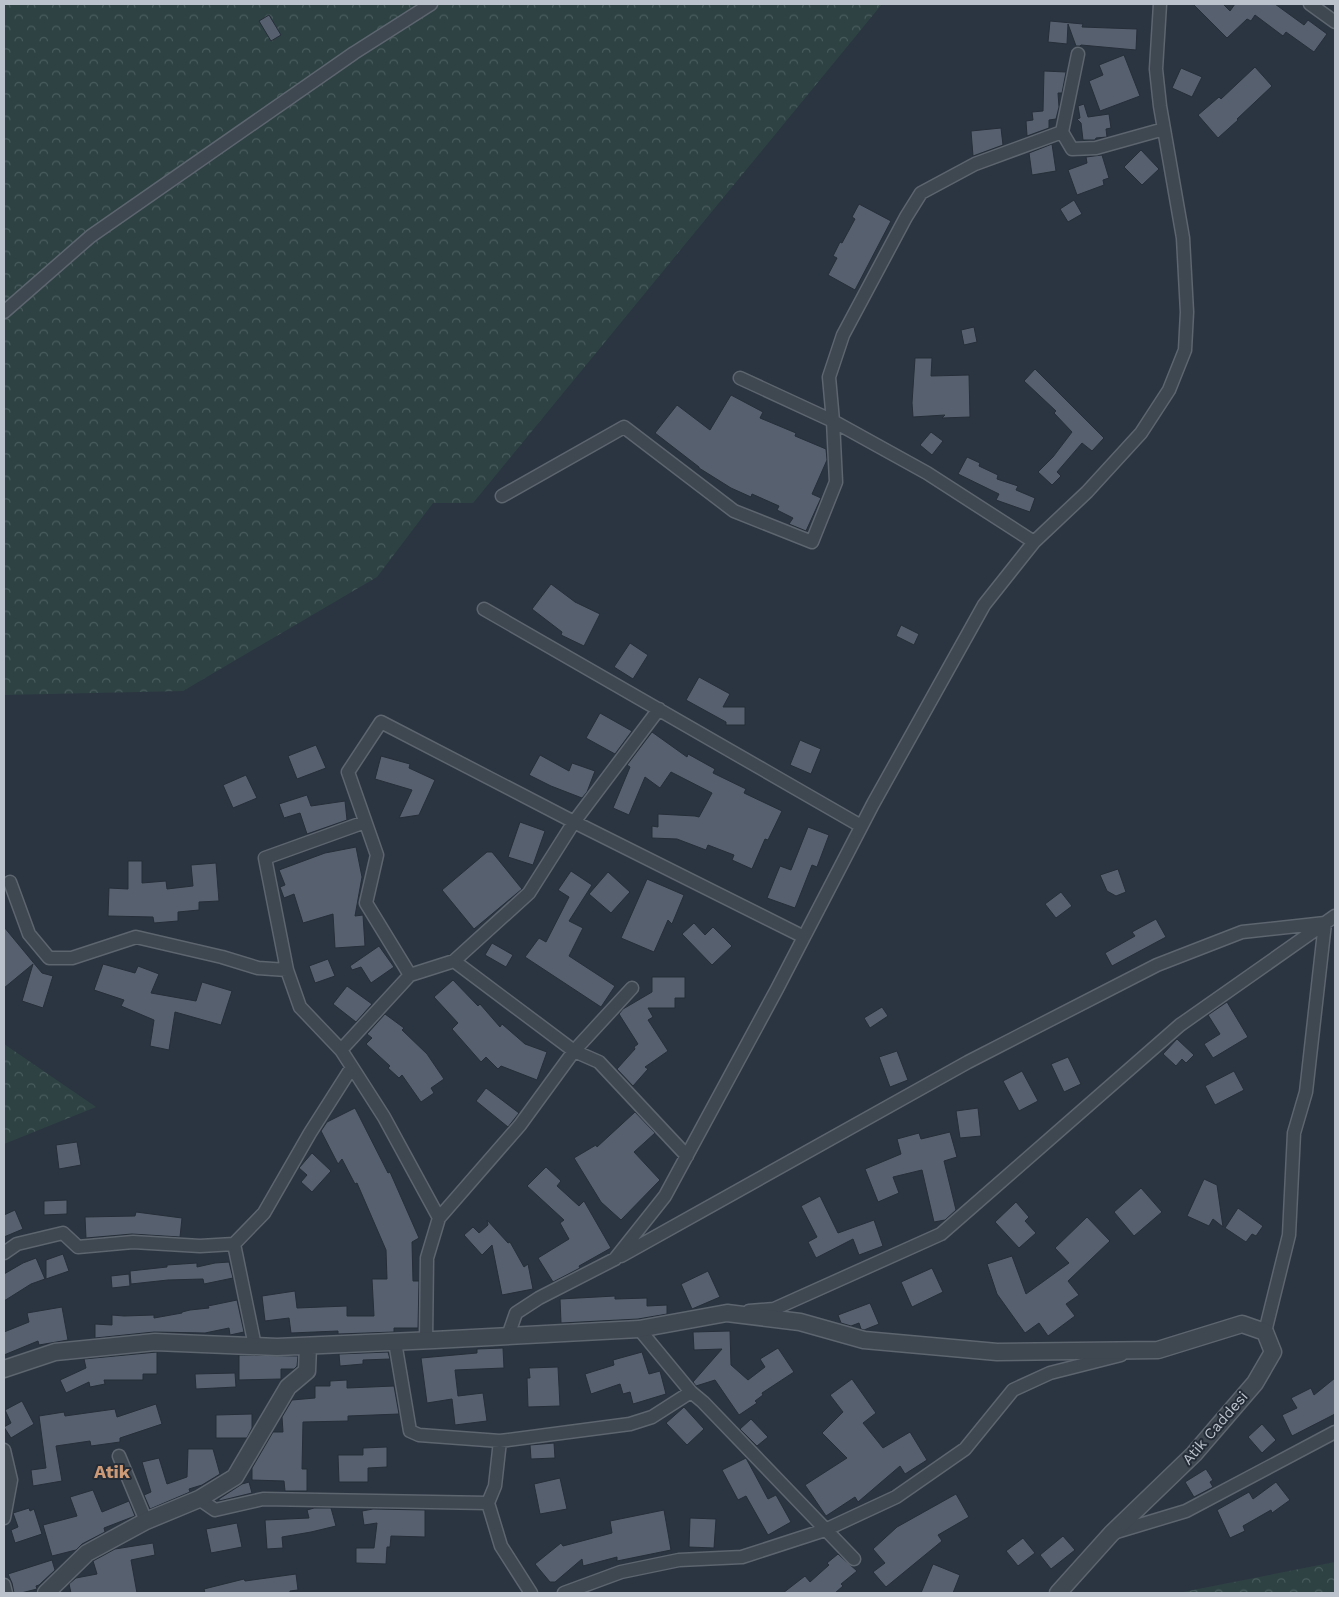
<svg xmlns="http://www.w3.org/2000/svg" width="1339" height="1597" viewBox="0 0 1339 1597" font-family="'Work Sans',sans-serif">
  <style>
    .forest { fill: url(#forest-crowns) }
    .building { fill: #56606e; stroke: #252e39 }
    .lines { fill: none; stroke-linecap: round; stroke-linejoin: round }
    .minor-casing { stroke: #5d656f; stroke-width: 15 }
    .tertiary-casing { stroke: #5d656f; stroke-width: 19 }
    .minor { stroke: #3f4751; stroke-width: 12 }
    .tertiary { stroke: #3f4751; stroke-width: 16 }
    .labels { text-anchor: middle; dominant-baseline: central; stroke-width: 4; stroke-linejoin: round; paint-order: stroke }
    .street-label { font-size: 15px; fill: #bcc2cb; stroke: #232c37 }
    .quarter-label { font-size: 18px; font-weight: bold; fill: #cc9a76; stroke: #232c37 }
  </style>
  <defs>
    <pattern id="forest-crowns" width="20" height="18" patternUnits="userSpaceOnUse" patternTransform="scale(1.25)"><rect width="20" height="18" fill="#2e4243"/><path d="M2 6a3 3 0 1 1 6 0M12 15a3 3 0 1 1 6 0" fill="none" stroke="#4a5c5d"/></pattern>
  </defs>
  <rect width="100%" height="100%" fill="#2b3541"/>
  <path class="forest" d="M4,4H882L473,503H433L377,577L183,691L4,695Z
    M4,1044L96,1107L4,1144Z
    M1335,1562V1593H1178Z"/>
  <path class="building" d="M1193,4H1223L1230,11L1235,4H1275L1304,25L1308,20L1327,34L1314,52L1286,32L1283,36L1255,15L1251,21L1247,19L1227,38Z
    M269,15L281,35L271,41L259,21Z
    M1050,21L1083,24L1082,27L1137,29L1136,50L1081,45L1080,46H1076L1068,24L1067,44L1048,42Z
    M1124,55L1140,96L1100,111L1089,81L1103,75L1099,65Z
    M1255,67L1272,86L1237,119L1238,120L1218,138L1198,115L1219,97L1221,99Z
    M1181,68L1202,77L1192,97L1172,88Z
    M1044,71L1066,72L1062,93H1058L1059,107L1056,119L1049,120V128L1027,136L1026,121L1033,120L1032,112L1043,111Z
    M1084,104L1088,117L1109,114L1111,128L1106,129L1107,137L1096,138L1095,140H1083L1081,123L1077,119L1080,118L1078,106Z
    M1001,128L1003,145L973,156L971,131Z
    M1052,144L1056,171L1032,175L1029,153Z
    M1141,150L1159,169L1142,185L1124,167Z
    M1102,155L1109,178L1103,180L1104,185L1077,195L1068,170L1087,163L1086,157Z
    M1074,200L1082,214L1068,222L1060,209Z
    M859,204L891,221L855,290L828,275L837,258L833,256L840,242L842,243L855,219L852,217Z
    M974,327L977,342L964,345L961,330Z
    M915,358H932L931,376L969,375L970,417L942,418L945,415L913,417L912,403Z
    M1035,369L1104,438L1092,451L1082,443L1057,472L1061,476L1052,485L1038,472L1053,457L1072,432L1054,413L1056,411L1024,381Z
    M731,395L763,412L760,418L796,433L795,436L826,449L827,460L812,494L821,498L806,531L789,524L793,518L777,510L779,506L752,494L751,497L731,488L699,468V467L655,433L677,405L710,430Z
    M931,432L943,441L932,455L920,445Z
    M967,457L980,463L979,466L998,475L997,479L1018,486L1016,490L1035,498L1030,512L996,500L999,494L958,474Z
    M551,584L575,602L600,614L584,646L561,635L562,632L532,609Z
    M901,625L919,634L914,645L896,636Z
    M630,643L648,655L633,679L614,667Z
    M699,677L730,694L723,707H745V725H726V722L686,700Z
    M600,713L632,731L615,754L586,738Z
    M652,732L687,757L688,754L715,769L713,773L746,789L744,793L782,811L768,840L765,839L752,869L732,860L734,855L708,845L706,850L677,839L652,838V826L658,827V814L695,816L699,817L712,793L671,772L660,788L645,777L629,815L613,808L630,767L627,765Z
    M800,740L821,749L811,774L790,765Z
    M316,745L326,768L297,779L288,756Z
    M540,755L569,771L572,763L595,771L587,792L582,798L551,786L529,775Z
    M381,756L410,764L409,768L435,780L419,815L399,818L412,790L375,779Z
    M246,775L257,798L233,808L223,785Z
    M307,795L311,806L345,801L347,820L307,834L300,813L284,818L279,804Z
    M520,822L545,831L533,865L508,857Z
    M808,827L829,835L817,867L812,865L795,908L767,898L780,866L791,870Z
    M356,847L362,877L355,916L363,915L365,946L335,948L333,914L303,923L294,894L284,898L280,887L285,885L279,870L325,853Z
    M487,852H492L522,889L474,929L442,890Z
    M128,861H142V883L166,881L167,889L193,886L191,865L216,863L219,901L199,902V910L178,912V921L154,923L153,917L108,916L109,888L128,889Z
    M1118,869L1126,892L1116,896L1107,891L1100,875Z
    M571,871L592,885L569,921L583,928L569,956L615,986L601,1007L525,957L539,938L546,942L569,897L558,890Z
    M608,872L630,892L611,913L589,894Z
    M647,879L684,895L672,924L668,920L654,952L621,938Z
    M1061,892L1072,906L1056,918L1045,904Z
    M1156,919L1166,937L1112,966L1105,953L1135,936L1132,932Z
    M694,923L705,935L713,927L732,946L712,965L682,934Z
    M4,927L42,973L53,976L43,1008L22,1001L33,964L4,988Z
    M492,943L513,955L506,967L485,955Z
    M379,946L394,967L371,983L361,967L352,970L350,966Z
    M328,959L335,976L315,983L309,966Z
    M103,964L135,973L138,966L159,974L151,993L196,1001L202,982L232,991L221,1025L175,1012L169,1050L150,1046L154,1020L121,1006L124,1000L94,990Z
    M652,977H685V998H675V1008H648L653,1017L648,1020L668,1051L645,1067L648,1069L633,1086L617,1069L635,1049L634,1047L638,1044L619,1014L623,1009L652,992Z
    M453,980L478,1006L480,1004L500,1027L502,1024L525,1044L547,1052L537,1080L501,1066L498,1069L486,1057L481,1062L452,1029L458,1023L434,997Z
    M347,986L372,1004L356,1022L333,1004Z
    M1227,1002L1248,1037L1213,1058L1204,1044L1220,1034L1208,1015Z
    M882,1007L888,1016L870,1028L864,1018Z
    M385,1014L404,1028L402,1030L427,1054L444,1079L431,1088L434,1093L421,1102L402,1075L399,1078L388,1068L390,1066L366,1044L372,1038L367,1034Z
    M1177,1039L1194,1055L1186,1063L1182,1059L1176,1066L1163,1054Z
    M897,1051L908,1080L890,1087L879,1057Z
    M1068,1057L1081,1084L1064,1092L1051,1064Z
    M1022,1071L1038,1101L1019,1111L1003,1081Z
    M1234,1071L1244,1090L1215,1105L1205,1086Z
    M486,1088L519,1113L508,1127L476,1101Z
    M355,1108L388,1173L390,1172L419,1238L412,1242L413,1281H419L418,1328H394V1332L338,1334V1331L291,1333L289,1318L265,1321L262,1296L295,1291L297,1308L347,1306V1316H374L372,1279H387L386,1250L357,1183L355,1184L342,1159L338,1164L321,1131L327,1122Z
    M978,1108L981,1136L960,1138L956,1111Z
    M635,1112L655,1133L634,1152L660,1180L621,1220L601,1202L574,1158L596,1145L597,1147Z
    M950,1132L957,1157L944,1161L956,1210L945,1220L934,1222L922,1170L893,1177L899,1193L878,1202L865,1169L901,1154L897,1139L919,1133L921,1139Z
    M77,1142L81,1165L59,1169L56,1145Z
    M312,1153L331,1171L312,1192L301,1182L307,1175L299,1168Z
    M546,1167L561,1181L557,1186L579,1206L584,1201L611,1248L579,1266L580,1268L553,1282L538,1258L569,1239L560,1223L564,1220L527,1186Z
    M1204,1179L1217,1185L1223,1227L1213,1219L1209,1226L1187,1216Z
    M1141,1188L1162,1212L1134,1236L1114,1212Z
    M820,1196L838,1233L874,1220L883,1246L859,1255L853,1239L816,1258L808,1242L817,1237L801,1206Z
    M67,1200V1214L44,1215V1201Z
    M1016,1202L1029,1217L1025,1221L1036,1233L1019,1248L995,1222Z
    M1238,1208L1263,1226L1256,1236L1252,1234L1246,1242L1225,1228Z
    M15,1210L23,1229L4,1237V1215Z
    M136,1212L182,1218L180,1237L132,1234L86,1238L85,1217L135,1216Z
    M1087,1217L1110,1241L1068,1281L1079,1295L1066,1304L1075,1316L1048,1336L1039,1323L1025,1333L997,1294L987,1264L1012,1256L1026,1294L1069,1263L1055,1248Z
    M487,1220L508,1243L510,1242L524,1267L528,1264L533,1289L502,1295L492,1245L482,1255L464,1235L473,1227L479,1233L488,1225Z
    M63,1254L69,1271L46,1279V1260Z
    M36,1258L45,1279L31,1284L4,1301V1274L23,1263Z
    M229,1262L233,1278L204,1284L203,1279L168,1280L131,1284L130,1271L167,1267V1265L197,1263V1267L215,1263Z
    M932,1268L943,1292L912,1307L901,1282Z
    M708,1271L720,1297L692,1309L681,1284Z
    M129,1274L130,1286L112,1288L111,1276Z
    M615,1296V1299L647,1298V1306L667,1305V1314L638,1319L561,1323L560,1299Z
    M237,1300L244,1332L230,1335L229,1328L205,1333L154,1332L95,1338V1324L112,1325V1315L124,1316L154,1315V1318L182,1313V1312L190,1310L209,1308L208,1306Z
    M870,1303L879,1324L864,1330L861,1329L859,1323L851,1326L841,1323L838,1315Z
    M62,1307L68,1340L39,1345L38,1341L4,1355V1332L29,1322L27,1313Z
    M730,1331L731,1365L748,1380L765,1367L760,1359L778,1348L794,1372L762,1393L763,1395L755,1401L757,1403L739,1415L715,1380L696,1386L693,1382L722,1349L694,1350L693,1332Z
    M503,1348L504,1368L455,1370L458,1396L483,1393L487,1421L455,1425L452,1399L427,1403L421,1358L477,1353V1349Z
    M157,1352V1374H143V1380H104L105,1384L90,1387L89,1382L66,1393L60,1380L86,1368L84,1359Z
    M388,1352L390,1359L363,1360V1364L340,1366L339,1354Z
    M642,1352L649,1374L660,1371L666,1394L633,1404L630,1392L623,1394L620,1384L591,1394L585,1374L614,1365L613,1360Z
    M239,1355L298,1356L297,1366L294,1369H281V1379L239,1380Z
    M558,1367L560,1406L528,1407L527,1378H530L529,1368Z
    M235,1373L236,1387L196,1389L195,1374Z
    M1335,1378V1414L1292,1436L1282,1415L1297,1408L1291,1398L1311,1388L1314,1395Z
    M852,1379L876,1413L863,1423L883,1448L910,1432L927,1460L905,1474L900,1466L858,1502L855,1497L826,1516L805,1485L847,1458L822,1433L843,1412L830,1395Z
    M347,1380V1388L394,1386L399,1414L348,1416V1421L303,1422L302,1469H307V1491H285L284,1481L252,1480V1468L273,1432H283L282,1417L292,1400L315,1398V1386H330V1381Z
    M22,1401L34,1424L11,1438L4,1427L11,1423L5,1410Z
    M156,1404L162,1424L120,1438V1442L91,1446L90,1441L56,1446L62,1481L33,1486L31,1470L46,1468L39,1416L64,1412L65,1416L115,1409L117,1417Z
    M684,1407L704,1429L687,1445L666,1423Z
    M252,1414V1428L247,1438H216V1415Z
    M751,1419L768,1437L757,1446L740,1429Z
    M1262,1424L1276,1440L1262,1453L1248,1437Z
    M554,1443L555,1458L531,1459L530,1445Z
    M387,1447V1467L368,1468V1482H339L338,1455H363V1448Z
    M188,1449H213L220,1474L202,1485L189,1489L190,1492L150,1509L144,1495L151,1492L142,1462L159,1458L167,1484L187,1477Z
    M746,1458L768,1499L776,1495L791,1522L768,1535L746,1496L738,1500L722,1470Z
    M1206,1469L1213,1480L1210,1482L1213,1487L1194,1497L1185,1482Z
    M560,1478L567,1509L540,1514L534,1484Z
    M249,1482L252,1493L219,1501V1499L242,1484Z
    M1276,1482L1290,1500L1272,1513L1271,1510L1243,1526L1245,1531L1230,1538L1217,1510L1249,1492L1253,1499Z
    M93,1490L102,1512L129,1501L135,1516L104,1528L105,1532L82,1544L76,1550L52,1556L43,1525L77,1516L70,1497Z
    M956,1494L969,1517L938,1535L942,1541L886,1587L873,1572L885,1563L873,1549L897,1527Z
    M29,1508L30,1511L34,1509L42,1534L15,1543L11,1530L18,1527L13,1513Z
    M314,1508H331L336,1526L311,1532L282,1537L283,1548L267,1549L265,1520L309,1518L307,1510Z
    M373,1509L425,1510V1537L391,1536L390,1547H387L386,1564L356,1563V1548H374L377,1523L364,1525L362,1511Z
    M664,1510L671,1550L617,1561V1557L583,1566L582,1559L555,1582H550L535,1564L561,1543L563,1546L612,1533L610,1521Z
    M690,1518L716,1519L714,1548L689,1547Z
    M237,1523L242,1547L211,1553L206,1529Z
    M1063,1536L1075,1550L1051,1569L1040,1555Z
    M1023,1538L1035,1553L1018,1566L1006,1551Z
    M153,1543L155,1555L131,1560L137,1593H71L69,1584L76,1578L97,1574L93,1561L115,1549Z
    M838,1554L857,1571L841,1584L843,1586L835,1593H783L805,1576L810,1582L829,1565L827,1563Z
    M52,1560L55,1570L39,1585L36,1586L37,1589L21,1593H14L12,1583L8,1574Z
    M933,1564L960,1575L953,1593H921Z
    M296,1574L298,1590L290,1591V1593H205L204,1589L244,1579L245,1581Z"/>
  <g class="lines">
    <defs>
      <path id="minor" d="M1310,4L1335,22
        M1062,132L1078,54
        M4,312L91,236L354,53L431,4
        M502,496L624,427L734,511L812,542L836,482L833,421L740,378
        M1034,542L927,473L833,421L829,377L843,335L906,217L921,193L975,164L1062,132L1072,149L1096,148L1164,129
        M484,609L861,826
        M365,822L265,858L287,970L300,1007L341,1050L352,1067L384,1117L439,1218L427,1258L426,1341
        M10,882L29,934L49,958H72L136,937L222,957L258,968L287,970
        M454,961L529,893L574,822L659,709
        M341,1050L410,975
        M687,1156L599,1062L574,1051L454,961L410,975L366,903L377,855L348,772L381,722L574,822L804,937
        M439,1218L520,1125L574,1051L632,988
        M234,1244L255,1346
        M4,1253L17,1244L63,1233L78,1247L133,1242L200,1246L234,1244L264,1213L310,1133L352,1067
        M621,1256L968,1062L1157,965L1242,932L1325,923L1306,1092L1294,1133L1289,1235L1265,1332
        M749,1311L774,1309L941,1234L1180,1025L1335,916
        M639,1329L691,1392L703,1402L854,1559
        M508,1336L516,1313L539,1298L615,1259L665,1196L777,989L873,804L984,605L1034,542L1087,492L1141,433L1169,390L1185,350L1187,312L1183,238L1160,106L1156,69L1160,4
        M395,1342L410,1431L419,1435L500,1441L630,1424L652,1417L691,1392
        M500,1441L495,1486L488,1503L501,1546L531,1593
        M4,1450L11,1480L4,1518
        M119,1456L146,1521
        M199,1499L215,1510L263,1499L488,1503
        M1113,1533L1186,1511L1335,1432
        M4,1585L6,1593
        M564,1593L621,1572L679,1560L742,1557L825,1530L896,1497L965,1449L1013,1390L1050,1373L1121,1355"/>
      <path id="tertiary" d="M4,1369L55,1352L155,1342L277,1347L434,1340L639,1329L727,1313L800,1322L864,1340L997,1352L1158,1350L1242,1324L1265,1332L1273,1352L1255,1383L1194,1454L1111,1534L1058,1593
        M46,1593L87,1553L146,1521L199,1499L235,1477L288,1387L307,1371L308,1346"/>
    </defs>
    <use href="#minor" class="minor-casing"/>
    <use href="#tertiary" class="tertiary-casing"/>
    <use href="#minor" class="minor"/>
    <use href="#tertiary" class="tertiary"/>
  </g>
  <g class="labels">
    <g class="street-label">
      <text transform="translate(1215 1428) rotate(-49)">Atik Caddesi</text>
    </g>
    <g class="quarter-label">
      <text x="112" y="1471">Atik</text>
    </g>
  </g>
  <rect width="1339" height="1597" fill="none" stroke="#bcc2cb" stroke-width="10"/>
</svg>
